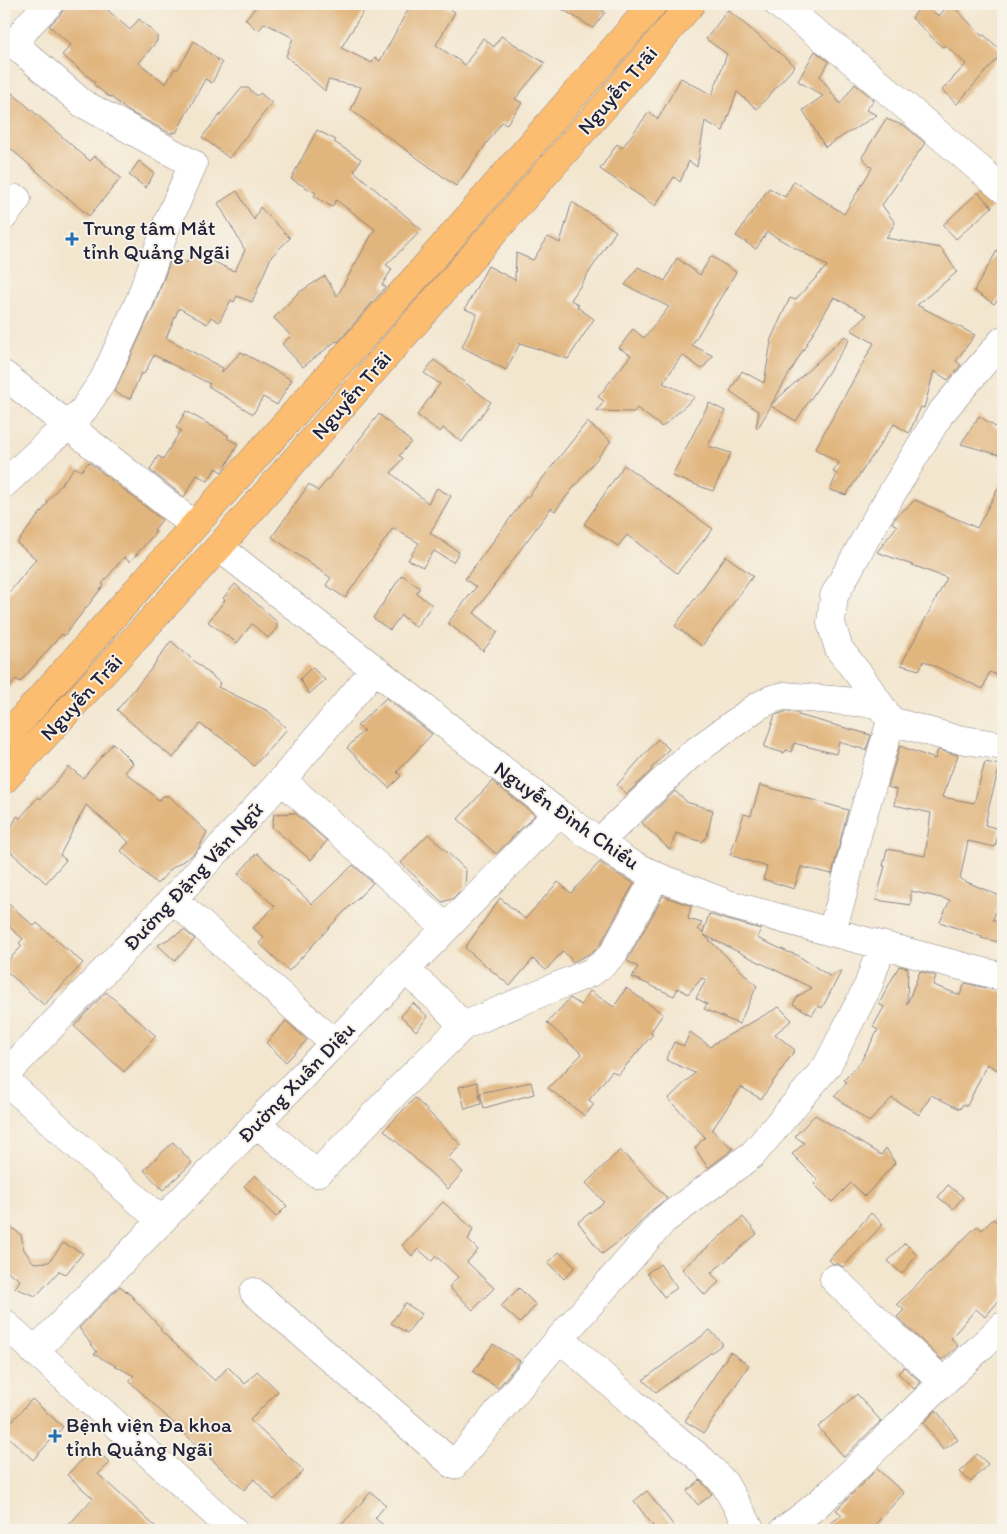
<svg xmlns="http://www.w3.org/2000/svg" width="1007" height="1534" viewBox="0 0 1007 1534" font-family="Itim,sans-serif">
  <style>
    .building { fill: #e1b57e }
    .lines { fill: none; stroke-linecap: round; stroke-linejoin: round }
    .minor-casing { stroke: #8a8485; stroke-width: 29 }
    .major-casing { stroke: #8a8485; stroke-width: 29 }
    .minor { stroke: #fff; stroke-width: 28 }
    .major { stroke: #fcbd6f; stroke-width: 28 }
    .poi-dot { fill: #1f6fb2; stroke: #f7f3e8; stroke-width: 2 }
    .labels { text-anchor: middle; dominant-baseline: central; stroke-width: 4; stroke-linejoin: round; paint-order: stroke }
    .street-label { font-size: 21px; fill: #22223b; stroke: #f7f3e8 }
    .poi-label { font-size: 21px; fill: #22223b; stroke: #f7f3e8; text-anchor: start }
  </style>
  <rect width="100%" height="100%" fill="#f7f3e8"/>
  <filter id="ink" filterUnits="userSpaceOnUse"><feTurbulence type="fractalNoise" baseFrequency=".02" numOctaves="2"/><feDisplacementMap in="SourceGraphic" scale="10" xChannelSelector="R" yChannelSelector="G"/><feConvolveMatrix kernelMatrix="1 2 1 2 8 2 1 2 1" color-interpolation-filters="sRGB"/></filter>
  <filter id="wash" filterUnits="userSpaceOnUse"><feTurbulence type="fractalNoise" baseFrequency=".0096" numOctaves="4" result="noise"/><feDisplacementMap in="SourceGraphic" scale="20" xChannelSelector="R" yChannelSelector="G"/><feGaussianBlur stdDeviation="1.12" result="paint"/><feColorMatrix in="noise" values="0 0 0 0 0 0 0 0 0 0 0 0 0 0 0 0 0 1.4 0 .05"/><feComposite in="paint" operator="in"/></filter>
  <g filter="url(#wash)">
    <rect width="100%" height="100%" fill="#f3e6cf"/>
    <g id="blocks">
      <path class="building" d="M67,4H101L130,30L139,19L157,35V41L139,63L166,84L175,68L177,70L185,58L194,41L222,63L212,83L205,79L176,133L173,131L172,134L128,111L110,96L109,97L93,84L95,82L62,55L71,45L49,26L60,15Z
        M259,4H368L341,48L372,63L375,57L380,61L411,4H440L455,12L436,45L465,65L483,38L494,47L501,36L545,63L515,99L522,103L506,125L502,122L456,186L351,110L361,87L328,80L325,91L286,56L293,38L265,23L258,31L245,19Z
        M554,4H592L605,12L593,28Z
        M922,4L939,16L949,4H951L982,36L984,35L1003,52L957,104L942,90L966,64L945,45L942,47L912,18Z
        M728,10L795,66L757,109L737,92L723,131L705,121L697,167L689,161L680,182L674,177L655,206L600,169L617,144L622,148L649,112L658,119L681,78L712,95L727,54L706,39Z
        M815,51L829,62L820,76L840,104L855,84L874,100L866,110L877,115L825,147L803,110L823,96L798,81Z
        M4,86L90,161L95,156L121,178L89,216L4,143Z
        M242,88H248L257,96L260,93L272,103L229,158L202,137Z
        M886,119L905,126L925,143L882,205L895,223L886,238L941,248L957,272L917,305L975,335L956,361L961,365L948,380L934,371L924,408L921,407L909,433L894,424L846,495L830,490L837,474L833,472L839,463L815,449L874,343L851,330L867,315L834,297L771,405L845,336L850,339L796,421L771,406L758,428H756L759,412L730,391L742,371L764,383L771,342L770,341L790,298L795,300L827,266L767,232L756,249L736,236L769,188L785,197L794,181L844,214L872,168L862,157Z
        M317,130L336,140L334,142L361,159L354,171L422,230L386,265L392,269L382,285L386,287L338,342L336,341L303,367L282,344L291,336L274,318L298,293L325,276L337,296L375,229L336,200L332,207L314,196L316,193L291,179Z
        M139,161L154,173L146,188L129,175Z
        M237,191L254,220L260,207L290,238L271,257L252,302L237,296L234,302L231,300L219,322L211,317L207,324L179,308L166,338L223,368L221,373L241,352L292,380L277,405L263,397L253,414L208,386L210,384L154,355L144,374L141,373L130,399L114,392L154,306L172,256L187,263L192,251L231,270L235,271L245,250L218,203Z
        M978,192L992,207L956,239L943,225Z
        M572,202L616,231L571,300L579,305L577,307L594,319L568,359L520,343L506,370L462,347L477,314L465,309L488,266L515,280L516,253L533,260L548,237L560,243Z
        M1003,240V294L994,304L974,291Z
        M711,256L736,272L692,345L713,356L702,369L682,355L663,383L695,397L662,427L637,408L634,412L597,411L604,401L598,397L631,355L619,348L633,329L644,338L669,307L625,285L638,267L665,281L677,258L700,275Z
        M434,360L491,402L462,442L443,428L440,432L417,415L440,384L424,373Z
        M709,403L725,411L708,446L731,453L713,491L672,476Z
        M186,411L229,436L227,438L238,444L225,468L221,472L216,468L208,481L197,475L184,497L150,470L158,456L163,459L181,430L176,428Z
        M379,414L411,442L399,456L403,458L391,473L428,503L437,488L451,496L430,533L459,552L453,562L434,551L423,567L408,560L419,543L393,528L345,598L326,585L331,578L272,537L309,484L318,491L339,466Z
        M979,416L1003,432V456L961,444Z
        M587,422L611,441L555,511L551,508L474,613L498,632L483,651L448,623L476,587L465,579L526,497L527,498Z
        M89,462L162,520L154,530L156,532L130,562L124,557L102,584L104,585L64,636L62,634L20,682L16,679L4,695V599L36,559L17,543L48,503L47,502L75,467L81,471Z
        M624,465L713,529L677,573L627,535L618,546L584,524Z
        M1003,479V677L989,672L983,689L924,661L919,670L901,665L947,578L877,552L897,526L892,523L896,517L915,500L977,528Z
        M726,556L753,576L702,646L675,626Z
        M402,575L420,588L416,593L432,605L416,627L401,615L390,630L373,618Z
        M235,584L277,622V628L268,638L252,624L237,643L208,622L225,600L223,598Z
        M171,641L220,683L218,687L268,711L287,729L254,766L232,745L200,724L173,758L153,742L117,710L151,669Z
        M312,667L325,680L309,694L300,679Z
        M386,698L432,734L397,772L401,776L389,788L347,748L364,730L357,726Z
        M785,712L798,713V715L871,735L866,750L839,742L836,754L794,743L791,752L786,750L784,753L764,747L775,715Z
        M658,739L669,749L651,769L652,770L627,794L617,785Z
        M113,743L133,763L125,772L159,800L163,796H169L207,832L199,848L191,856L172,868L157,884L121,851L129,842L86,805L60,855L66,860L46,883L4,846V836L10,830L17,816L20,818L38,797L40,799L69,767L83,778Z
        M900,746L935,759L938,750L958,755L942,797L974,803L985,762L1000,765L989,806L985,825L999,829L995,847L968,841L960,879L1000,896L993,920L1003,922V943L981,938L982,937L940,922L950,900L911,891V905L876,900L885,866H883L887,849L925,856L931,813L894,805L897,790L888,787Z
        M492,781L535,815L496,854L458,819Z
        M760,785L848,810L832,874L801,867L794,889L763,879L767,867L730,855L744,814L751,816Z
        M675,791L686,801V802L713,810L707,836L702,842L676,833L670,850L642,823Z
        M295,813L327,841L311,860L272,827L274,814Z
        M428,834L466,870L465,886L452,899L442,902L401,863Z
        M257,853L312,904L353,865L373,883L338,918L289,971L259,943L264,938L253,928L275,906L238,874Z
        M600,862L617,874L634,883L600,945L593,952L573,962L563,951L546,970L533,959L510,986L465,948L500,898L525,919L558,882L571,893Z
        M663,896L691,906L688,919L702,923L698,929L703,933L709,914L724,919L761,929L757,938L788,952L797,955L831,977L842,970L822,1008L818,1006L812,1015L793,1004L798,996L812,988L704,935L757,986L739,1024L704,1009L707,1004L696,998L706,980L702,978L688,994L678,988L674,996L632,977L638,967L627,961Z
        M4,900L34,926L37,923L83,963L44,1005L4,969V965L22,946L19,943L23,939L4,922Z
        M184,930L195,939L175,961L158,945Z
        M899,966L908,968L907,1004L920,971L936,976L933,985L960,995L965,983L1003,992V1073L987,1064L967,1106L963,1104L960,1109L931,1095L919,1115L892,1098L869,1122L834,1096L847,1082L844,1080L861,1061L878,1030L873,1027L884,1007L879,1004Z
        M626,988L663,1014L650,1033L653,1034L618,1075L612,1071L589,1100L594,1104L585,1116L548,1088L582,1054L547,1023L570,998L581,1005L590,991L614,1007Z
        M106,992L156,1036L124,1072L74,1026Z
        M413,1003L428,1017L416,1031L401,1016Z
        M779,1007L792,1020L775,1034L795,1050L761,1099L741,1087L712,1130L733,1149L708,1168L695,1148L705,1137L668,1099L695,1073L666,1060L674,1042L684,1046L690,1032L711,1047L713,1044Z
        M286,1021L307,1040L286,1062L266,1043Z
        M477,1082L481,1104L465,1109L459,1087Z
        M531,1082L534,1094L484,1108L480,1093Z
        M415,1098L461,1145L448,1158L463,1172L448,1189L384,1130Z
        M815,1115L881,1155L886,1148L895,1163L865,1196L851,1183L832,1202L814,1184L818,1180L792,1154L804,1143L795,1136Z
        M173,1142L192,1163L163,1190L144,1170Z
        M620,1150L667,1198L652,1210L638,1225L629,1234L602,1254L578,1222L604,1202L586,1183Z
        M255,1175L287,1206L276,1217L244,1186Z
        M948,1185L963,1197L953,1209L938,1197Z
        M443,1202L473,1229L468,1240L478,1250L467,1262L494,1288L473,1310L449,1287L458,1277L436,1256L432,1261L418,1249L412,1256L402,1245Z
        M871,1213L883,1224L843,1267L838,1264H833L829,1260Z
        M743,1217L757,1234L711,1273L719,1282L705,1295L682,1269Z
        M993,1219L1003,1229V1296L985,1317L976,1309L951,1338L958,1346L942,1360L897,1317L904,1310L897,1304L977,1226L982,1230Z
        M4,1221L21,1235L24,1250L34,1263L49,1262L63,1243L83,1253L66,1274L59,1271L36,1296L15,1288L20,1280L4,1269Z
        M905,1243L917,1255L902,1274L888,1261Z
        M559,1252L575,1267L564,1279L548,1263Z
        M660,1264L677,1288L664,1297L647,1273Z
        M120,1286L133,1297V1298L161,1328L160,1330L215,1381L228,1367L245,1384L257,1371L278,1391L250,1420L304,1471L274,1500L254,1479L244,1490L129,1381L134,1376L94,1354L97,1352L79,1328Z
        M519,1288L536,1305L520,1323L501,1306Z
        M405,1303L422,1314L407,1333L391,1323Z
        M710,1330L723,1344L656,1392L643,1380Z
        M493,1344L520,1361L498,1388L473,1372Z
        M730,1352L749,1365L704,1433L685,1421Z
        M904,1367L921,1382L914,1389L898,1373Z
        M857,1394L881,1421L844,1457L818,1427Z
        M32,1399L63,1427L33,1460L4,1433V1430Z
        M936,1410L958,1440L943,1450L924,1423Z
        M94,1447L110,1463L98,1474L159,1530H64L93,1498L67,1475Z
        M977,1454L988,1464L971,1482L960,1472Z
        M877,1469L904,1493L870,1530H821L842,1515L836,1510Z
        M700,1480L712,1494L698,1505L687,1491Z
        M647,1491L677,1530H656L634,1501Z
        M371,1492L386,1505L375,1518L389,1530H337Z"/>
    </g>
  </g>
  <g filter="url(#ink)">
    <use href="#blocks" fill-opacity="0" stroke="#8a8485" stroke-width="1"/>
    <g class="lines">
      <defs>
        <path id="minor" d="M778,4L843,53L1003,189
          M4,216L17,199
          M1003,340L940,414L878,516L834,596L831,623L839,649L861,677L891,721L952,738L1003,746
          M4,375L194,525
          M4,484L51,440L68,427L84,409L104,379L140,300L169,219L193,164L82,103L21,50L17,45C22,28 37,17 49,4
          M219,547L558,813L626,861L656,876L728,904L831,932L1003,977
          M282,780L446,928
          M599,842L689,756L758,706L772,699L784,696L879,704
          M173,899L334,1043
          M831,932L841,901L858,832L891,721
          M405,970L439,1000L463,1026
          M4,1076L173,899L282,780L374,670
          M4,1079L161,1221
          M256,1123L312,1170L316,1173L320,1171L398,1090L463,1026L531,997L592,972L604,963L613,954L656,876
          M834,1279L943,1382
          M254,1292L454,1465L560,1338L664,1220L753,1154L827,1066L868,986L882,945
          M4,1323L233,1530
          M560,1338L634,1404L702,1460L724,1483L751,1530
          M34,1352L558,813
          M784,1530C825,1502 860,1464 895,1429C930,1394 967,1360 1003,1326"/>
        <path id="major" d="M4,739L418,275L653,4
          M4,780L219,547L608,102L691,4"/>
      </defs>
      <use href="#minor" class="minor-casing"/>
      <use href="#major" class="major-casing"/>
      <use href="#minor" class="minor"/>
      <use href="#major" class="major"/>
    </g>
  </g>
  <g class="poi-dot">
    <path d="M69.5 231.5h5v5h5v5h-5v5h-5v-5h-5v-5h5z"/>
    <path d="M52.5 1428.5h5v5h5v5h-5v5h-5v-5h-5v-5h5z"/>
  </g>
  <g class="labels">
    <g class="street-label">
      <text transform="translate(617 90) rotate(-49)">Nguyễn Trãi</text>
      <text transform="translate(351 395) rotate(-49)">Nguyễn Trãi</text>
      <text transform="translate(81 697) rotate(-47)">Nguyễn Trãi</text>
      <text transform="translate(567 815) rotate(35)">Nguyễn Đình Chiểu</text>
      <text transform="translate(193 876) rotate(-47)">Đường Đặng Văn Ngữ</text>
      <text transform="translate(296 1082) rotate(-46)">Đường Xuân Diệu</text>
    </g>
    <g class="poi-label">
      <text x="83" y="227">Trung tâm Mắt<tspan x="83" dy="24">tỉnh Quảng Ngãi</tspan></text>
      <text x="66" y="1424">Bệnh viện Đa khoa<tspan x="66" dy="24">tỉnh Quảng Ngãi</tspan></text>
    </g>
  </g>
  <rect width="1007" height="1534" fill="none" stroke="#f7f3e8" stroke-width="20"/>
</svg>
